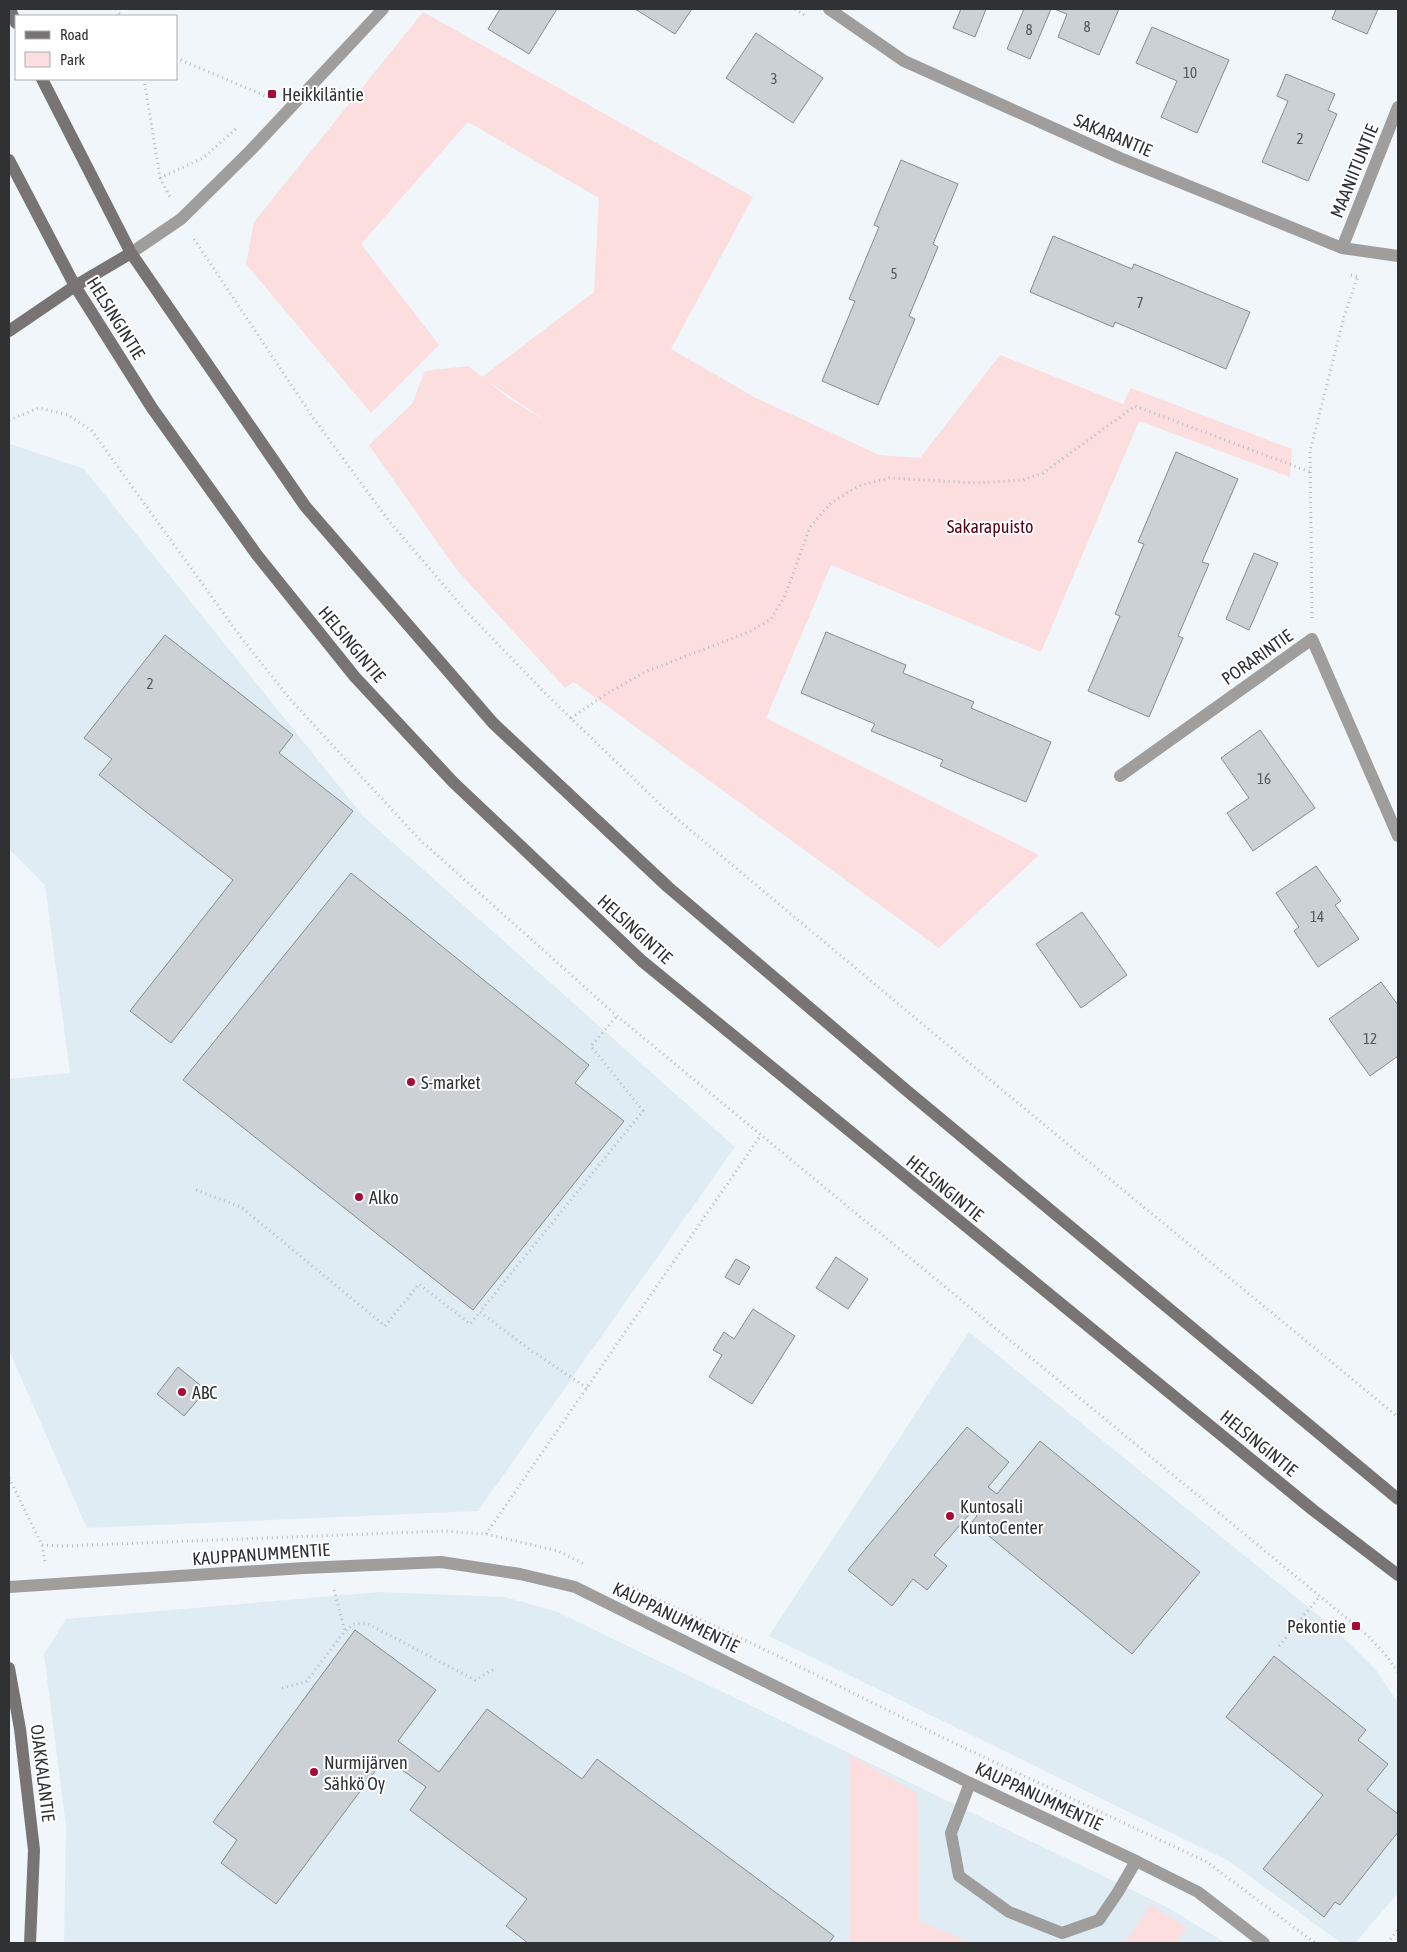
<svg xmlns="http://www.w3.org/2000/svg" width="1407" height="1952" viewBox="0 0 1407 1952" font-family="'Asap Condensed',sans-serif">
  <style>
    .built { fill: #dfecf4 }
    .green { fill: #fcdedf; fill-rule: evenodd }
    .building { fill: #ccd1d5; stroke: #878c8f }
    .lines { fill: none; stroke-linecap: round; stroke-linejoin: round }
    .path { stroke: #b5babd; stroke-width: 3; stroke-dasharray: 1 4; stroke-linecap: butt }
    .lane { stroke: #a09d9d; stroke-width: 12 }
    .street { stroke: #a09d9d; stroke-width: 12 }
    .secondary { stroke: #787474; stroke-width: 12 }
    .poi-dot { fill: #a60b35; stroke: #fff; stroke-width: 2 }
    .labels { text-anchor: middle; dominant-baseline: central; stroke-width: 4; stroke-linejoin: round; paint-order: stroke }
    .number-label { font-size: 15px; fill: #56595b }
    .poi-label { font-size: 18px; fill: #2f3132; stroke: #fff; text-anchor: start }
    .street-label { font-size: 18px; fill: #2f3132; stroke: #fff }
    .park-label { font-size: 18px; fill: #560016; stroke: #fff }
  </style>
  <rect width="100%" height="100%" fill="#f0f6f9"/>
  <path class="built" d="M10,444L84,469L363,816L735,1147L478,1511L87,1528L9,1350V1079L70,1073L45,885L9,849V445Z
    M969,1332L1335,1629L1376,1670L1398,1703V1893L1355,1943H1341L1229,1861L769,1636Z
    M380,1592L504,1597L555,1611L1165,1906L1226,1943H64L66,1826L44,1654L66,1619Z"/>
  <path class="green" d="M423,12L753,197L671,349L756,398L879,455L920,458L1000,355L1123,404L1131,388L1292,449L1290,477L1139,421L1041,652L831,565L766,718L1039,855L939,948L574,682L565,688L456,569L369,445L412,404L425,371L468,366L482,377L594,292L599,198L468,122L361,244L439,345L371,413L246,264L254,222ZM489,382L545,420L508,398Z
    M849,1754L918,1794L919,1921L972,1943H850Z
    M1151,1905L1187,1928L1175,1943H1125Z"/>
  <path class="building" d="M500,9H557L529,54L488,29Z
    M635,9H692L675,34Z
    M961,9H986L975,37L953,28Z
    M1024,9H1051L1030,59L1007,49Z
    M1054,9H1119L1099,55L1058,37L1067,14Z
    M1336,9H1378L1367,34L1332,19Z
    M1152,27L1229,60L1197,133L1161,117L1177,81L1136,63Z
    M756,33L823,78L793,123L726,78Z
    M1286,74L1335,94L1328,110L1337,114L1308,181L1262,162L1288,101L1277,96Z
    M901,160L958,184L933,244L938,247L909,316L915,319L878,405L822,381L855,301L849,299L879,227L874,225Z
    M1053,236L1132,269L1134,264L1250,312L1226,369L1115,322L1113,327L1030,292Z
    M1176,452L1238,479L1202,562L1209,564L1178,636L1183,638L1149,717L1088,691L1120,616L1115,614L1144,544L1138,542Z
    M1254,553L1278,563L1249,630L1226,619Z
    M826,632L906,665L903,673L974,702L971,708L1051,742L1026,802L940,766L943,760L871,731L875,724L801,693Z
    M165,635L293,735L279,753L353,811L171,1043L130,1011L233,880L99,775L112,759L84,738Z
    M1260,730L1315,808L1253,851L1227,813L1249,798L1221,758Z
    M1316,866L1341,901L1335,905L1359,939L1318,967L1294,931L1299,927L1276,893Z
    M351,873L589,1065L575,1083L624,1121L473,1310L183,1080Z
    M1082,912L1127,975L1081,1008L1036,944Z
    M1381,982L1398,1005V1056L1370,1076L1329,1019Z
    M836,1257L868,1279L848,1309L816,1288Z
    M736,1259L750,1267L739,1285L725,1277Z
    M753,1309L795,1336L752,1404L709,1377L722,1355L713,1350L724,1332L734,1339Z
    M178,1367L206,1390L184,1416L157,1394Z
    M967,1427L1009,1462L988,1487L997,1494L1040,1441L1200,1572L1132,1654L972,1522L977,1516L972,1511L934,1555L947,1566L927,1590L913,1579L892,1606L848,1570Z
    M355,1630L436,1690L398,1741L439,1772L487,1709L582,1779L597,1759L834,1936L829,1943H528L506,1926L527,1899L410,1810L426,1787L385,1758L276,1904L221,1863L237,1840L213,1822Z
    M1274,1656L1366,1730L1358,1740L1388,1764L1367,1790L1398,1814V1832L1340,1905L1335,1902L1324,1917L1263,1869L1323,1795L1226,1717Z"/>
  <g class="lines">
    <path class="path" d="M116,9L121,16
      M795,9L807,17
      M176,58L268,97
      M144,79L160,178L170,197
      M160,178L203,158L238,127
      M194,239L314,419L389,521L465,610L550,698L664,808L938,1037L1398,1417
      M1351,275L1358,277
      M9,420L39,408L68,415L92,431L240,636L289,698L419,839L617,1016L1368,1636L1385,1654L1398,1672
      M1312,618L1310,451L1344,317L1358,276
      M571,718L606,694L647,671L749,632L771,619L785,596L810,527L831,503L858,486L889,478L976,483L1023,480L1043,473L1135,406L1310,472
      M196,1190L241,1207L385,1326L419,1284L470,1324L480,1312
      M587,1388L529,1349L480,1312L643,1111L591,1046L617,1016
      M9,1478L42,1545L45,1562
      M486,1534L761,1135
      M42,1545L64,1546L443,1531L486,1534L558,1551L584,1564
      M628,1585L780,1657L954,1743L1207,1862L1315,1943
      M334,1590L345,1631
      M1279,1646L1320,1596
      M282,1688L306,1682L345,1631L354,1624L366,1623L475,1680L496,1668
      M1387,1943L1398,1930"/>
    <path class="lane" d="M970,1783L951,1833L959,1876L1009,1912L1062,1933L1099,1920L1118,1892L1136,1861"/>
    <path class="street" d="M829,9L904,61L1120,158L1342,248L1398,256
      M1342,248L1398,107
      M131,253L181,219L249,152L383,9
      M1120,776L1312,639L1398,836
      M9,1587L304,1568L441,1562L520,1574L575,1587L970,1783L1136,1861L1198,1892L1264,1943"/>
    <path class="secondary" d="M10,9L16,23
      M42,79L131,253L305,506L493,723L668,887L906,1090L1398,1499
      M9,160L75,286L152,408L257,555L355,677L453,782L642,961L1313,1510L1398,1575
      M9,331L75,286L131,253
      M9,1668L20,1729L34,1850L30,1943"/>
  </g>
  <g class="poi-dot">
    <rect x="267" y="89" width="10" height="10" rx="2.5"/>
    <circle cx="411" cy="1082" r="5"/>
    <circle cx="359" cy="1197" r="5"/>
    <circle cx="182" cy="1392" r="5"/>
    <circle cx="950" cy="1516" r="5"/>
    <rect x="1351" y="1621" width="10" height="10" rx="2.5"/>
    <circle cx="314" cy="1772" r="5"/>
  </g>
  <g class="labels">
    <g class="number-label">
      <text x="1087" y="26">8</text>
      <text x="1029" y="29">8</text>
      <text x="1190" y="72">10</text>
      <text x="774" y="78">3</text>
      <text x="1300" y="138">2</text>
      <text x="894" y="273">5</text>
      <text x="1140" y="302">7</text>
      <text x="150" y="683">2</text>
      <text x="1264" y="778">16</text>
      <text x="1317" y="916">14</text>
      <text x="1370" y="1038">12</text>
    </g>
    <g class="poi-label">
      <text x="282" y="94">Heikkiläntie</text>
      <text x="421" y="1082">S-market</text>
      <text x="369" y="1197">Alko</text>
      <text x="192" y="1392">ABC</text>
      <text x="960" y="1506">Kuntosali<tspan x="960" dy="21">KuntoCenter</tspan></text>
      <text x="1346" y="1626" text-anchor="end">Pekontie</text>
      <text x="324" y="1762">Nurmijärven<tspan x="324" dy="21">Sähkö Oy</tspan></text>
    </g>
    <g class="street-label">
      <text transform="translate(1113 135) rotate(23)">SAKARANTIE</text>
      <text transform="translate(1354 171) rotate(-68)">MAANIITUNTIE</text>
      <text transform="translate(116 318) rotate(58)">HELSINGINTIE</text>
      <text transform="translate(352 644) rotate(50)">HELSINGINTIE</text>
      <text transform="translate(1257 657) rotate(-35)">PORARINTIE</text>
      <text transform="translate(635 929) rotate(42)">HELSINGINTIE</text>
      <text transform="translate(945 1188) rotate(39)">HELSINGINTIE</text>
      <text transform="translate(1259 1443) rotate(39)">HELSINGINTIE</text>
      <text transform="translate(261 1554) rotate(-4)">KAUPPANUMMENTIE</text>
      <text transform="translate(676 1617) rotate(26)">KAUPPANUMMENTIE</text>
      <text transform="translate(43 1773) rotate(83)">OJAKKALANTIE</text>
      <text transform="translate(1039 1796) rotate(25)">KAUPPANUMMENTIE</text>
    </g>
    <g class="park-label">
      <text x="990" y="526">Sakarapuisto</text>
    </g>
  </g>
  <rect width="1407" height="1952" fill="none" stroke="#2f3132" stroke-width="20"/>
  <rect x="15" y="15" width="162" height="65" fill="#ffffff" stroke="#acadad"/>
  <rect x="25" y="31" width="25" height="8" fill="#787474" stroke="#acadad"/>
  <text x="60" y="40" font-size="15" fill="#2f3132">Road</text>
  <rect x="25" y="52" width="25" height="15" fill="#fcdedf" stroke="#acadad"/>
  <text x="60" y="65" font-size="15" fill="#2f3132">Park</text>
</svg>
